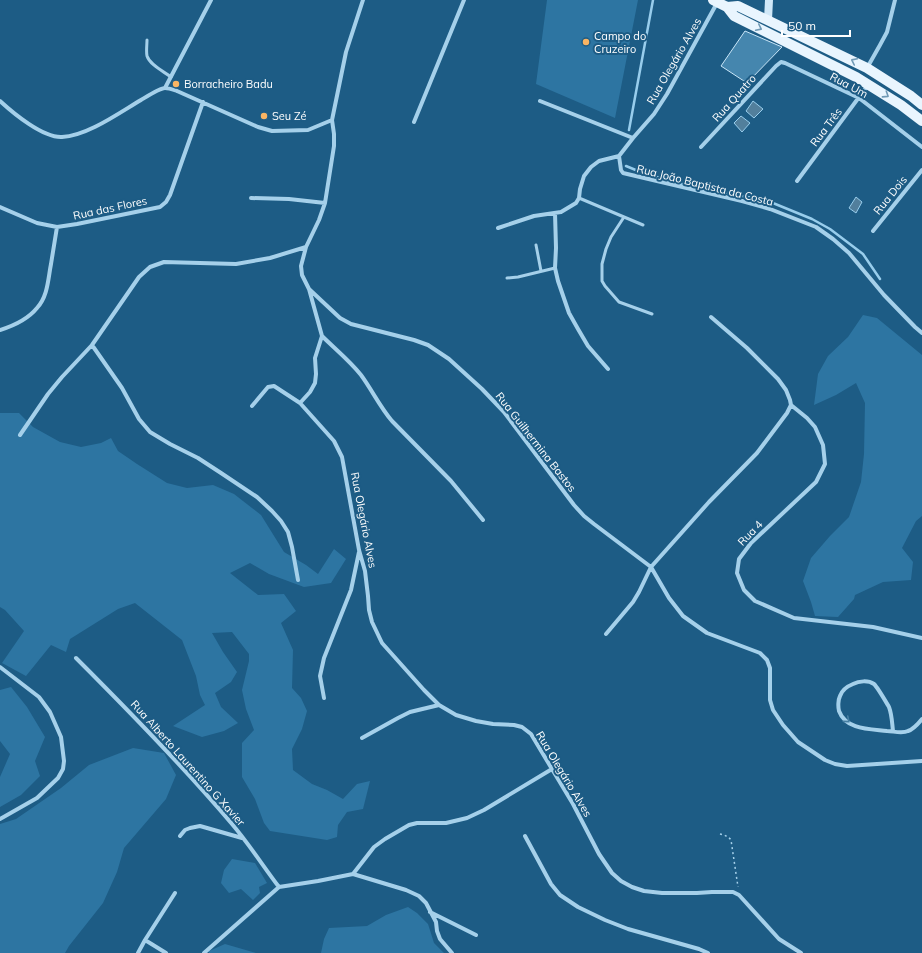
<svg xmlns="http://www.w3.org/2000/svg" width="922" height="953" viewBox="0 0 922 953" font-family="Mulish,sans-serif">
  <style>
    .green { fill: #2d75a2 }
    .water { fill: #527f9c; stroke: #98cdec }
    .lines { fill: none; stroke-linecap: round; stroke-linejoin: round }
    .stream { stroke: #98cdec; stroke-width: 2.5 }
    .building { fill: #4586ae; stroke: #c9e6f8 }
    .path { stroke: #a5d0ea; stroke-width: 1.5; stroke-dasharray: 2 3; stroke-linecap: butt }
    .lane { stroke: #a5d0ea; stroke-width: 3 }
    .street { stroke: #a5d0ea; stroke-width: 4 }
    .secondary { stroke: #d0e8f8; stroke-width: 8 }
    .primary { stroke: #e9f5fe; stroke-width: 10 }
    .oneway { stroke: #6f99b5 }
    .oneway2 { stroke: #467fa3 }
    .poi-dot { fill: #fab563; stroke: #1d5c85; stroke-width: 1.5 }
    .labels { text-anchor: middle; dominant-baseline: central; stroke-width: 4; stroke-linejoin: round; paint-order: stroke }
    .poi-label { font-size: 11px; fill: #fff; stroke: #1d5c85; text-anchor: start }
    .street-label { font-size: 11px; fill: #fff; stroke: #1d5c85 }
  </style>
  <rect width="100%" height="100%" fill="#1d5c85"/>
  <path class="green" d="M547,0H638L615,118L536,84Z
    M863,315L877,318L922,355V516L916,521L902,548L913,562L911,580L883,582L855,595L854,599L838,617L815,616L811,602L803,581L811,558L830,536L849,517L861,482L864,454L865,403L856,383L836,395L814,405L818,374L828,356L848,337Z
    M0,413H19L33,427L60,442L81,447L101,443L111,438L118,451L137,464L167,483L187,488L213,485L234,494L261,515L284,552L306,565L318,574L334,549L346,559L331,583L304,587L269,574L250,563L230,573L258,595L284,594L296,611L281,623L293,650L292,688L301,698L307,711L302,729L292,749L293,770L312,784L327,790L343,799L357,784L370,781L363,809L347,812L338,825L337,837L327,840L270,831L264,823L255,799L242,777V743L254,730L246,709L242,690L249,661V654L232,632L212,633L223,652L237,672L231,682L215,693L221,707L238,723L224,731L202,737L173,726L205,705L200,695L196,676L182,640L135,603L118,609L70,639L66,652L51,645L26,676L2,663L24,631L5,610L0,607Z
    M11,687L27,707L45,737L35,761L40,776L21,795L0,807V777L10,754L0,741V690Z
    M133,748L164,753L176,775L166,799L124,848L117,872L103,903L69,946L65,953H0V824L16,819L61,788L89,765Z
    M232,859L255,863L267,883L259,887L260,893L253,900L241,889L229,893L221,883L224,870Z
    M408,907L417,913L428,924L434,943L444,953H321L324,939L329,928L367,926L386,915Z
    M225,944L256,953H209V951Z"/>
  <path class="water" d="M753,101L763,109L754,118L746,111Z
    M741,116L750,123L742,132L734,123Z
    M856,197L862,202L856,213L849,208Z"/>
  <g class="lines">
    <path class="stream" d="M629,130L653,0
      M626,166L643,173L677,183L768,201L812,219L830,229L863,254L880,279"/>
  </g>
  <path class="building" d="M745,31L782,47L747,83L721,66Z"/>
  <g class="lines">
    <path class="path" d="M720,834C724,835 728,836 731,840L738,887"/>
    <path class="lane" d="M147,40C147,45 146,51 147,56C150,65 163,71 171,77
      M579,198L643,225
      M624,217L611,237L606,249L602,264V281L605,286L619,302L652,314
      M536,245L541,271
      M507,278L518,277L555,268"/>
    <path class="street" d="M363,0L346,52L332,120L334,134V146L325,203L319,220L306,247L301,266L302,275L309,289L340,318L351,324L414,340L428,345L449,359L482,389L504,412L574,505L584,516L594,524L651,567L669,598L683,616L707,633L760,653L767,660L770,668V700L773,710L783,725L798,742L825,760L835,764L847,766L922,761
      M867,68L880,45L887,32L895,0
      M165,88L211,0
      M0,101C13,113 43,138 62,137C87,136 119,113 141,100C146,97 160,88 165,88C169,88 174,90 177,91L258,127L272,131L308,130L332,120
      M540,101L633,138
      M414,122L464,0
      M701,147L776,66L781,62L785,63L859,98L922,147
      M619,156L621,170L623,173L742,201L770,209L816,227L833,239L849,253L884,295L915,327L922,333
      M797,181L868,85
      M251,198L289,199L325,203
      M0,207L37,223L57,227L77,224L160,207L166,202L170,195L203,102
      M555,213L556,248L555,268L558,281L569,313L578,329L588,346L608,369
      M498,228L534,216L561,212L576,203L579,198L580,189L584,176L591,167L599,161L619,156L633,138L654,114L667,94L717,3
      M873,231L922,170
      M309,289L322,336L315,358L316,374L315,383L310,392L300,403L334,441L342,457L359,550L365,571L368,596L369,610L372,622L382,643L424,690L439,705L456,715L476,721L493,724L514,725L522,727L531,734L573,804L599,854L612,873L621,881L632,887L644,891L662,893H697L712,892H733L739,895L779,939L801,953
      M0,330C13,326 28,319 37,308C48,296 48,279 51,264C53,252 55,239 57,227
      M322,336C334,348 350,361 361,375C372,390 380,407 392,421L451,481L483,520
      M791,405L807,418L815,427L823,445L825,464L816,482L751,543L739,559L737,573L744,590L755,601L794,618L873,627L922,638
      M252,406L268,387L274,386L300,403
      M20,435L48,394L62,377L92,345
      M298,580L292,547L288,532L281,521L272,511L257,497L221,473L198,458L170,444L150,432L139,419L122,388L92,345L139,277L150,267L164,262L236,264L270,258L306,247
      M606,634L633,602L639,592L651,567L709,502L757,453L787,413L791,405L790,400L786,390L778,379L747,348L711,317
      M76,658C130,712 183,766 232,824C249,844 263,866 279,887
      M0,667L39,697L50,712L61,737L64,761L63,769L58,778L37,798L0,819
      M324,698L320,676L324,658L351,590L359,552
      M893,731C892,723 892,715 889,707C886,702 878,688 874,684C868,680 859,681 853,684C848,686 842,690 840,696C838,700 838,707 839,711C846,730 870,729 887,731C893,731 902,734 908,731C914,729 918,724 922,719
      M362,738L398,718L410,712L439,705
      M180,836L185,830L190,828L200,826L242,838
      M525,836L551,884L560,895L578,907L605,920L628,929L699,949L708,953
      M430,912L476,935
      M145,940L175,893
      M138,953L145,940L166,953
      M204,953L279,887L318,881L353,874
      M452,953L440,939L437,931L436,922L426,903L419,896L406,890L353,874L374,847L385,839L409,825L417,823H446L467,818L484,810L552,769"/>
    <path class="secondary" d="M768,20L769,0"/>
    <path class="primary" d="M713,0L727,7L734,16L856,77L901,105L922,121
      M727,7L738,6L867,68L911,96L922,105"/>
  </g>
  <defs><path id="oneway-chevron" d="M-2-3.5L2.5 0L-2 3.5" fill="none" stroke-width="1.6" stroke-linecap="round" stroke-linejoin="round"/></defs>
  <g class="oneway">
    <use href="#oneway-chevron" transform="translate(759 28) rotate(26)"/>
    <use href="#oneway-chevron" transform="translate(854 61) rotate(-154)"/>
    <use href="#oneway-chevron" transform="translate(886 95) rotate(33)"/>
  </g>
  <use class="oneway2" href="#oneway-chevron" transform="translate(847 720) rotate(40)"/>
  <g class="poi-dot">
    <circle cx="586" cy="42" r="4"/>
    <circle cx="176" cy="84" r="4"/>
    <circle cx="264" cy="116" r="4"/>
  </g>
  <g class="labels">
    <g class="poi-label">
      <text x="594" y="36">Campo do<tspan x="594" dy="13">Cruzeiro</tspan></text>
      <text x="184" y="84">Borracheiro Badu</text>
      <text x="272" y="116">Seu Zé</text>
    </g>
    <g class="street-label">
      <text transform="translate(674 61) rotate(-60)">Rua Olegário Alves</text>
      <text transform="translate(849 85) rotate(28)">Rua Um</text>
      <text transform="translate(734 98) rotate(-48)">Rua Quatro</text>
      <text transform="translate(826 127) rotate(-53)">Rua Três</text>
      <text transform="translate(705 185) rotate(14)">Rua João Baptista da Costa</text>
      <text transform="translate(890 195) rotate(-51)">Rua Dois</text>
      <text transform="translate(110 208) rotate(-12)">Rua das Flores</text>
      <text transform="translate(536 442) rotate(52)">Rua Guilhermina Bastos</text>
      <text transform="translate(364 520) rotate(79)">Rua Olegário Alves</text>
      <text transform="translate(750 533) rotate(-46)">Rua 4</text>
      <text transform="translate(188 763) rotate(48)">Rua Alberto Laurentino G Xavier</text>
      <text transform="translate(564 774) rotate(59)">Rua Olegário Alves</text>
    </g>
  </g>
  <path d="M782 30v6h68v-6" fill="none" stroke="#ffffff" stroke-width="2"/>
  <text x="788" y="30" font-size="12" fill="#ffffff" stroke="#1d5c85" stroke-width="3" paint-order="stroke">50 m</text>
</svg>
